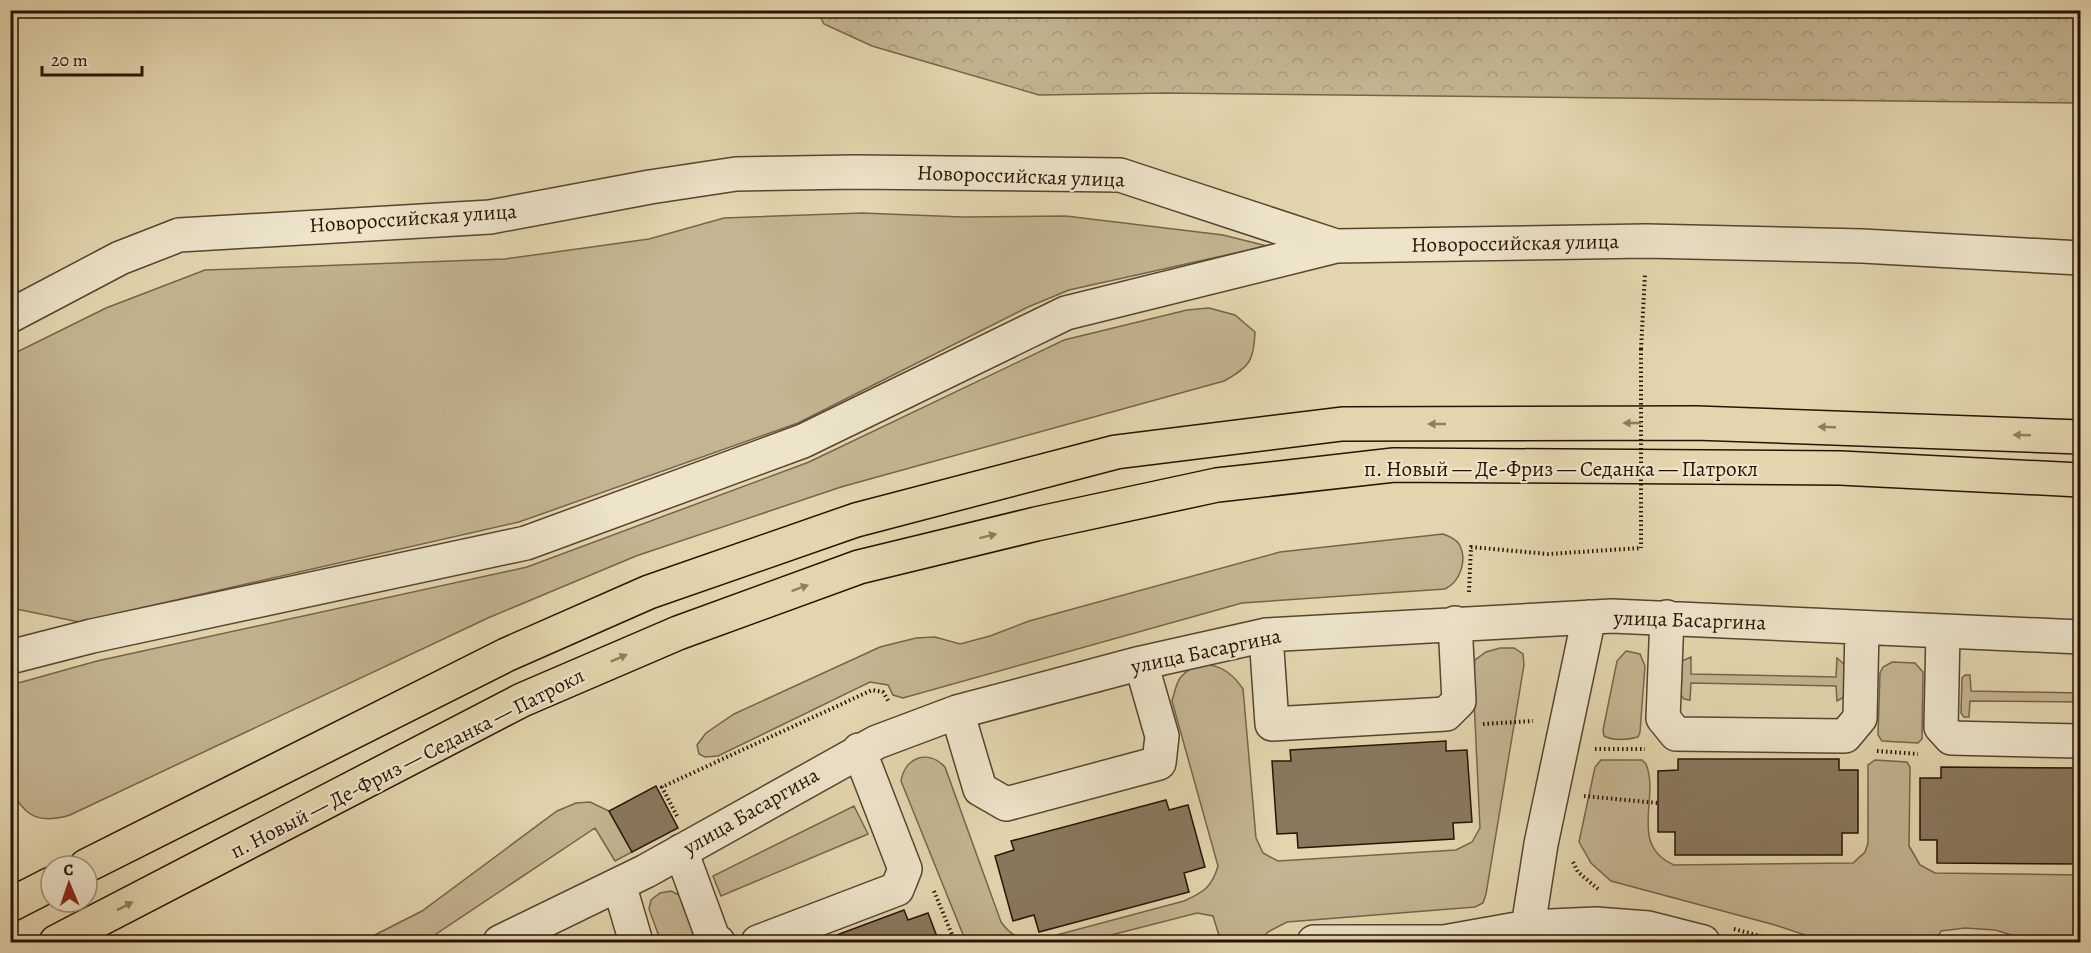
<svg xmlns="http://www.w3.org/2000/svg" width="2091" height="953" viewBox="0 0 2091 953" font-family="Alegreya,serif">
  <style>
    .grass { fill: #c3b591; stroke: #76644b; stroke-width: 1.5 }
    .forest { fill: url(#forest-crowns); stroke: #76644b; stroke-width: 1.5 }
    .building { fill: #89785d; stroke: #281305; stroke-width: 1.5 }
    .lines { fill: none; stroke-linecap: round; stroke-linejoin: round }
    .minor-casing { stroke: #57442f; stroke-width: 36 }
    .highway-casing { stroke: #281305; stroke-width: 36 }
    .path { stroke: #281305; stroke-width: 4; stroke-dasharray: 1.5 3; stroke-linecap: butt }
    .minor { stroke: #ede4ca; stroke-width: 33 }
    .highway { stroke: #e3d6ae; stroke-width: 33 }
    .path-bridge { stroke: #281305; stroke-width: 4; stroke-dasharray: 1.5 3; stroke-linecap: butt }
    .oneway { fill: #8f7e62 }
    .labels { text-anchor: middle; dominant-baseline: central; stroke-width: 4.5; stroke-linejoin: round; paint-order: stroke }
    .street-label { font-size: 21px; fill: #281305; stroke: #ede4ca }
  </style>
  <defs>
    <pattern id="forest-crowns" width="20" height="18" patternUnits="userSpaceOnUse" patternTransform="scale(1.5)"><rect width="20" height="18" fill="#c3b591"/><path d="M2 6a3 3 0 1 1 6 0M12 15a3 3 0 1 1 6 0" fill="none" stroke="#a89b7c"/></pattern>
  </defs>
  <rect width="100%" height="100%" fill="#e3d6ae"/>
  <filter id="stains"><feTurbulence type="fractalNoise" baseFrequency=".00333" numOctaves="4"/><feColorMatrix values="0 0 0 0 .2 0 0 0 0 .09 0 0 0 0 .02 0 0 0 .5 -.17"/></filter>
  <radialGradient id="worn" r=".72"><stop offset=".6" stop-color="#630" stop-opacity="0"/><stop offset="1" stop-color="#630" stop-opacity=".3"/></radialGradient>
  <path class="grass" d="M862,213L963,217L1066,216L1223,235L1267,246L1069,290L1028,307L798,423L519,522L79,622L11,608V355L106,308L205,270L505,259L649,239L724,218Z
    M1209,308L1235,315L1255,332C1254,360 1250,367 1224,381L841,487L636,556L488,618L70,815C40,824 26,818 11,790V685L97,661L527,567L809,462L1064,340L1187,310Z
    M1443,534C1448,536 1455,538 1459,544C1468,560 1460,582 1445,589L1242,603L903,698L893,695L888,685L870,682L718,756L705,757L699,754L697,745L706,733L734,714L880,647L916,638L935,637L960,644L990,636L1029,621L1280,552Z
    M1500,648H1514L1523,654L1524,665L1486,894L1483,903L1475,907L1287,922L1268,932L1258,942H1221L1213,916L1197,913L1084,942H966L901,781C905,757 928,749 945,767L1001,922C1011,936 1020,940 1038,940L1184,901C1204,892 1212,887 1218,866L1172,701C1174,694 1176,684 1180,678C1201,654 1228,666 1243,689L1256,838L1263,853L1278,861L1456,850L1472,842L1480,828L1473,678L1475,660L1486,652Z
    M1626,651L1640,654L1645,666L1640,732L1638,737C1628,740 1613,741 1604,736L1603,730L1617,661Z
    M1691,657V674L1836,677L1837,658L1844,664V697L1837,701L1836,686L1691,683L1690,700L1684,699L1681,695L1682,661Z
    M1892,662L1915,663L1923,672L1922,739L1918,743L1882,741L1878,735L1880,673L1883,667Z
    M1965,675H1970L1971,691L2080,693V702L1970,701L1969,717H1964L1961,713L1962,678Z
    M1601,760H1642L1646,764C1660,798 1628,845 1674,865L1853,863L1865,852L1868,843V765L1875,760L1907,762L1910,767L1909,846L1920,865L1935,873L2080,875V942H2035L1995,930L1965,928L1941,931L1935,942H1826L1775,925L1611,881L1591,863L1579,842L1595,767Z
    M590,802L609,811L632,852L615,861L595,828L424,942H361L422,911L557,811L576,803Z
    M854,806L868,834L721,896L713,876Z
    M671,891L685,898L702,942H661L649,909L651,900L660,893Z"/>
  <path class="forest" d="M817,11H2080V103L1166,93L1039,95L872,46L824,24Z"/>
  <path class="building" d="M1446,741V751L1467,750L1472,822L1453,823L1454,839L1298,848L1297,833L1277,834L1272,761H1291L1290,750Z
    M1678,759H1839V770H1858V833H1842V855H1675V832H1658V771L1678,770Z
    M1941,767L2080,768V864L1937,863V840H1920V778H1941Z
    M656,786L678,828L632,852L609,811Z
    M1166,800L1169,810L1188,805L1205,867L1184,873L1189,892L1039,932L1034,915L1013,921L995,856L1014,850L1011,841Z
    M904,910L908,920L928,913L939,942H818Z"/>
  <g class="lines">
    <defs>
      <path id="minor" d="M10,316L120,258L179,235L490,217L650,187L736,174L855,172L1120,175L1336,246L1646,241L1862,246L2080,258
        M1667,617L1663,718L1676,734L1845,736L1860,718L1862,628
        M1943,632L1941,727L1951,738L2080,741
        M1266,635L1272,724L1446,714L1459,701L1455,623
        M10,657L92,636L526,543L803,441L1066,313L1336,246
        M957,712L980,789L1006,804L1159,763L1162,736L1141,663
        M681,851L714,941L718,942
        M619,884L636,942
        M1528,927L1541,844L1589,617
        M500,942L646,871L877,742L957,712L1141,663L1266,635L1612,616L2080,637
        M758,942L897,889L905,869L859,750
        M1314,942H1444L1528,927L1596,924L1648,928L1703,942"/>
      <path id="highway" d="M86,866L506,655L649,592L856,520L1116,452L1342,424L1696,423L2080,437
        M10,905L51,884
        M56,942L522,700L678,633L859,567L1036,524L1217,485L1394,465L1840,468L2080,480"/>
    </defs>
    <use href="#minor" class="minor-casing"/>
    <use href="#highway" class="highway-casing"/>
    <path class="path" d="M1641,349L1645,274
      M1469,592L1471,547L1548,554L1641,548
      M1483,724L1533,721
      M1595,749H1645
      M1877,751L1918,754
      M1584,796L1658,803
      M677,816L662,787L872,690L883,692L889,702
      M1573,862L1578,872L1598,889
      M934,891L955,942
      M1734,929L1782,942"/>
    <use href="#minor" class="minor"/>
    <use href="#highway" class="highway"/>
    <path class="path-bridge" d="M1641,349V548"/>
  </g>
  <defs><path id="oneway-solid" d="M-6-.8H1V-3.2L6.5 0L1 3.2V.8H-6Z" transform="scale(1.5)"/></defs>
  <g class="oneway">
    <use href="#oneway-solid" transform="translate(1632 423) rotate(180)"/>
    <use href="#oneway-solid" transform="translate(1437 424) rotate(180)"/>
    <use href="#oneway-solid" transform="translate(1827 427) rotate(-178)"/>
    <use href="#oneway-solid" transform="translate(2022 435) rotate(-178)"/>
    <use href="#oneway-solid" transform="translate(988 536) rotate(-14)"/>
    <use href="#oneway-solid" transform="translate(800 588) rotate(-20)"/>
    <use href="#oneway-solid" transform="translate(619 658) rotate(-24)"/>
    <use href="#oneway-solid" transform="translate(125 906) rotate(-27)"/>
  </g>
  <g class="labels">
    <g class="street-label">
      <text transform="translate(1021 176) rotate(2)">Новороссийская улица</text>
      <text transform="translate(413 218) rotate(-4)">Новороссийская улица</text>
      <text transform="translate(1515 243) rotate(-1)">Новороссийская улица</text>
      <text x="1561" y="469">п. Новый — Де-Фриз — Седанка — Патрокл</text>
      <text transform="translate(1690 620) rotate(2)">улица Басаргина</text>
      <text transform="translate(1206 651) rotate(-12)">улица Басаргина</text>
      <text transform="translate(407 763) rotate(-27)">п. Новый — Де-Фриз — Седанка — Патрокл</text>
      <text transform="translate(751 811) rotate(-30)">улица Басаргина</text>
    </g>
  </g>
  <rect width="2091" height="953" fill="none" stroke="#e3d6ae" stroke-width="36"/>
  <rect x="12" y="12" width="2067" height="929" fill="none" stroke="#281305" stroke-width="3"/>
  <rect x="18" y="18" width="2055" height="917" fill="none" stroke="#281305" stroke-width="1.5"/>
  <g transform="translate(69 884) rotate(358)"><circle r="28" fill="#ede4ca" stroke="#9e907b" stroke-width="1.5"/>
  <path d="M0-4.5L10 22L0 15L-10 22Z" fill="#8f2418"/>
  <text y="-9" font-size="16" font-weight="bold" text-anchor="middle" fill="#281305">С</text>
  </g>
  <path d="M42 66v9h100v-9" fill="none" stroke="#281305" stroke-width="3"/>
  <text x="51" y="66" font-size="18" fill="#281305" stroke="#ede4ca" stroke-width="4.5" paint-order="stroke">20 m</text>
  <rect width="100%" height="100%" filter="url(#stains)"/>
  <rect width="100%" height="100%" fill="url(#worn)"/>
</svg>
